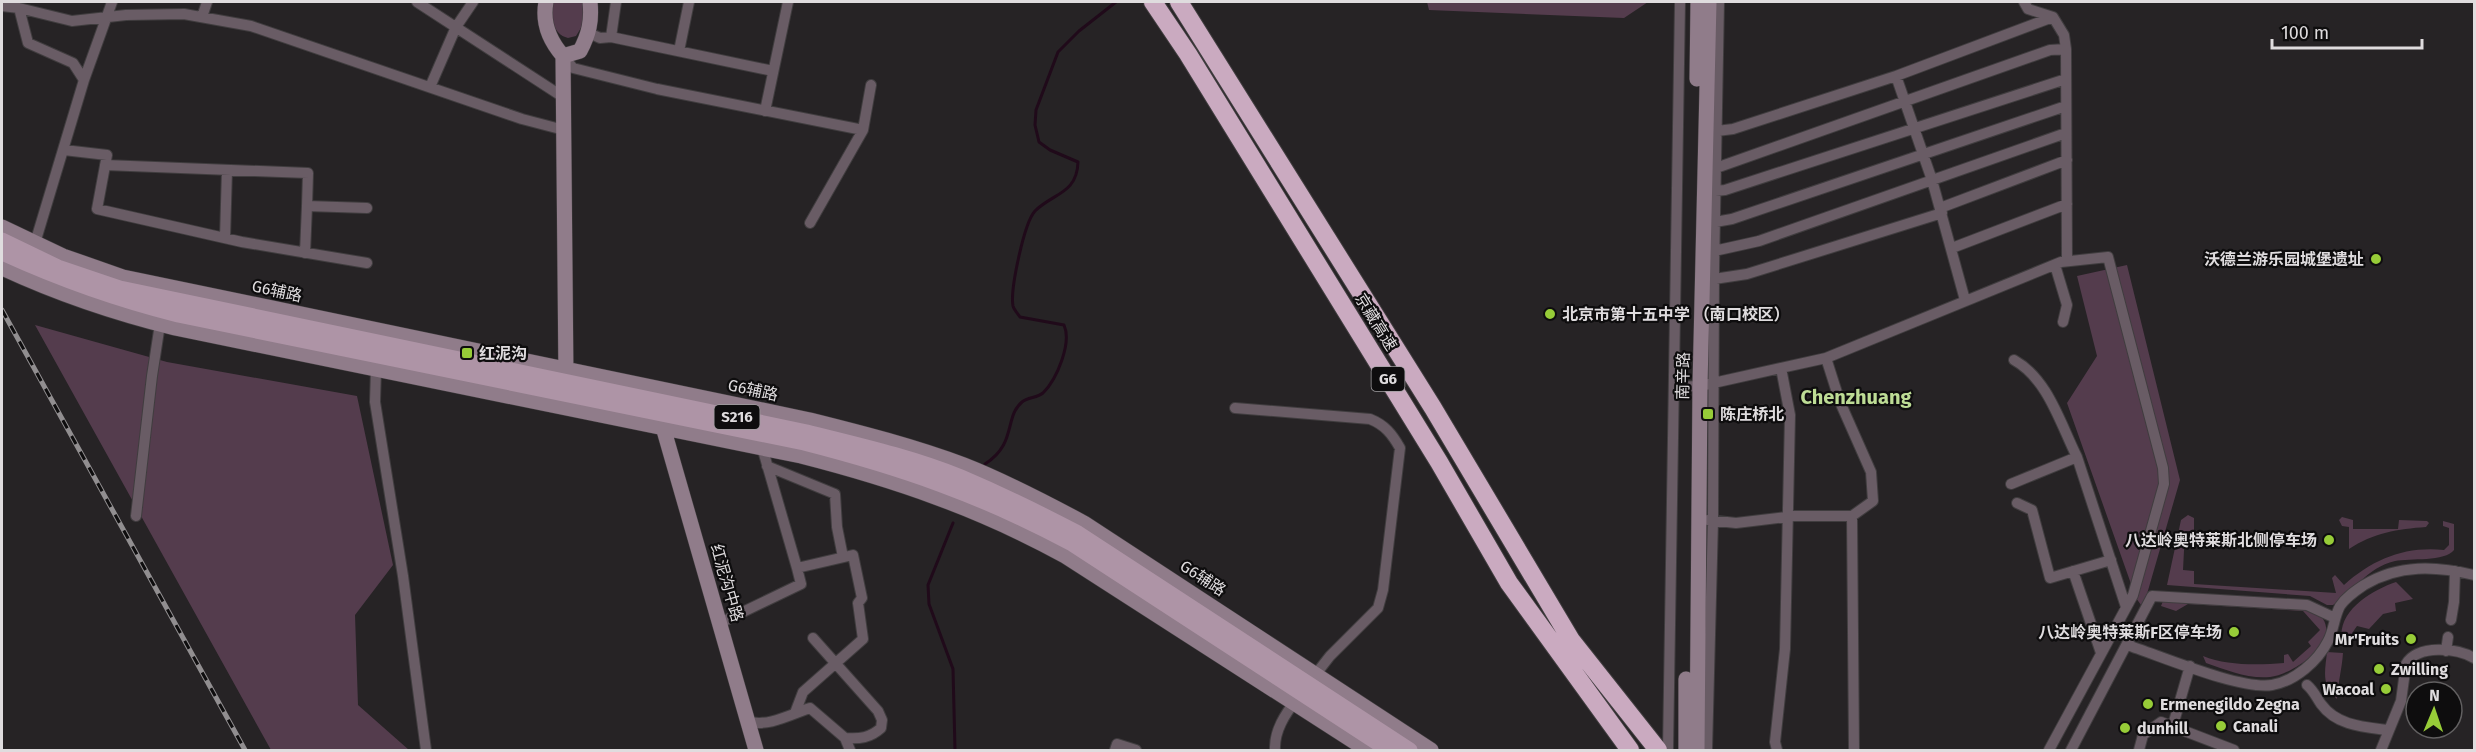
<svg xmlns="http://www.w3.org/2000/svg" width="2476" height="752" viewBox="0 0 2476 752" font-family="'Fira Sans','Noto Sans SC',sans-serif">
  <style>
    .green { fill: #543c4d }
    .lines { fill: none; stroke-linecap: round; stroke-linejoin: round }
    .stream { stroke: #200a1a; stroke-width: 3 }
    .street-casing { stroke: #403d3f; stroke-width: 12 }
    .secondary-casing { stroke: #403d3f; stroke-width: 16 }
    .primary-casing { stroke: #403d3f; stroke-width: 16 }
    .highway-casing { stroke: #403d3f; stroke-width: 20 }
    .street { stroke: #695c65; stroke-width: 10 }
    .secondary { stroke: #907c8a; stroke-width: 15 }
    .primary { stroke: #ae94a6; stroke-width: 15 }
    .highway { stroke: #caaac0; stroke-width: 18 }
    .rail-casing { stroke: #918e90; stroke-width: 5 }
    .rail { stroke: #0e0d0e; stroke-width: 3; stroke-dasharray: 9; stroke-linecap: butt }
    .poi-dot { fill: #97cc38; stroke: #0e0d0e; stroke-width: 2 }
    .labels { text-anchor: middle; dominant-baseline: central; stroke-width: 4.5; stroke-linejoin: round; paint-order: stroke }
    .shield { fill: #0e0d0e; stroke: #a09ea0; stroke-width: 1.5 }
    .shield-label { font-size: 15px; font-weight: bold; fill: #dfdcde }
    .poi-label { font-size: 16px; font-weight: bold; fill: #dfdcde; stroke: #0e0d0e; text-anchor: start }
    .street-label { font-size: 16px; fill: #dfdcde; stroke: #0e0d0e }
    .quarter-label { font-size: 20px; font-weight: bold; fill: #bddc95; stroke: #0e0d0e }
  </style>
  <rect width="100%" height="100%" fill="#262325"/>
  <path class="green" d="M551,2H586L584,23L576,36L568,38C552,34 551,16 551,2Z
    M1427,2H1648L1624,18L1429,10Z
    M2127,265L2180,480L2147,594L2141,605L2136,598L2067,403L2097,356L2077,276Z
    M35,325L167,362L357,396L393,565L355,615L358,705L409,750H271Z
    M2188,515L2194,518V531H2185L2183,570L2194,571V584L2336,593L2332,578L2335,575L2344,585C2373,559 2405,546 2444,550L2449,545V528L2443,526V521L2454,524V550C2445,562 2410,558 2395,561C2366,568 2355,591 2333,605H2327L2310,596L2167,585L2181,520Z
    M2342,517L2353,520V529H2398L2399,520L2427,521L2429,523L2426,527C2398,529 2373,533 2349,549V527L2342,526L2339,520Z
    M2396,582L2413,599L2395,603L2396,611L2383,614L2369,629L2357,626L2345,643L2342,640C2337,611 2372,590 2396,582Z
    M2163,601L2307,609C2312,612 2320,614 2323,619C2339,644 2291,675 2270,677C2247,679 2227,670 2206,663L2203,656C2227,666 2259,665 2284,663V655L2288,654L2293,662L2311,646L2308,642L2320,630L2303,611L2188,604L2176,611L2161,606Z
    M2327,652L2343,653C2342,669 2338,682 2337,699C2321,686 2325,671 2327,652Z"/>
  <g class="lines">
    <path class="stream" d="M985,464C1017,444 1004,417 1022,402C1028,397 1037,398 1043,393C1057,379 1072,343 1064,325L1020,317C1018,314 1014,310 1013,306C1010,290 1024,223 1035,211C1053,193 1077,194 1078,162L1050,150L1039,142L1035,125L1036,110L1058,52L1079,31L1116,2
      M953,523L928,585L929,604L953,669L955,750"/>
    <defs>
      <path id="street" d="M417,2L563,97
        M2024,2L2028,9L2053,17L2064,35L2066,49L2067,261
        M2,6L19,8L72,21L126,15L184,14L251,26L522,119L564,130
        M19,8L28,43L73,63L84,80
        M202,17L207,2
        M589,33L600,38L611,37L616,2
        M611,37L773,71
        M679,51L689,2
        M563,56L573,68L657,89L863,130L871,85
        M1896,76L1932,180L1965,300
        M430,87L456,27L473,2
        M765,111L788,2
        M1717,131L1733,129L1896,76L2053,17
        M64,150L107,155L97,209L242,242L367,263
        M105,165L308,173L307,206
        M1716,168L2050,50L2066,49
        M1715,191L1725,190L2066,79
        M1940,208L2067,160
        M1715,222L1732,219L2066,106
        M810,223L863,130
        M225,238L227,170
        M35,243L84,80L112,2
        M1952,248L2067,204
        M1714,251L1759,241L2066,133
        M305,253L307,206L367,208
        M2055,265L2067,305L2063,322
        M1714,279L1747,274L1942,213
        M1826,358L1840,402L1871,472L1873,501L1852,516L1854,750
        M376,369L375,402L403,576L426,750
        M1674,387L1700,386L1826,358L2061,262L2108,257L2163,468L2164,484L2133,595L2049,750
        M1235,408L1370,419C1385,425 1392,434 1400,448L1383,590L1378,608L1330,656L1312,679
        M762,447L797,568L853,555L862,598L858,603L863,639L803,692L795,713
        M2077,457L2126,607
        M767,466L835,494L837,527L843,557
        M2011,484L2077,457C2060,423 2048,379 2014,360
        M2017,503L2032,510L2050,578L2111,560
        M136,516L152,376L160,324
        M1708,520L1736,523L1794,516H1852
        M2073,571L2101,653
        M2451,620L2454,602L2455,571
        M720,623L801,584L797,568
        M813,638L878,711L882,720L881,728C870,738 860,739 845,738
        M2127,645C2161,656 2240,690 2272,685C2295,681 2318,661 2328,641C2334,630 2334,617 2340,606C2346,597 2355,591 2364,585C2399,564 2436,566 2474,575
        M2446,651L2448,637
        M2307,685C2314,691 2316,697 2321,704C2337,726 2364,727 2388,730
        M748,721C766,728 792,714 810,708L845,738L850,750
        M2173,725L2190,666
        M1115,750L1117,744L1136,750
        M1275,750C1274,731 1285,714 1297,699
        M1668,750L1680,2
        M1707,750L1713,520L1714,269L1719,2
        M1777,750L1775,742L1785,649L1790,415L1781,368
        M2071,750L2152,596L2307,605L2335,618
        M2139,750L2143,735L2161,722L2234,750
        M2381,750L2401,701L2406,664C2418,644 2457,648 2474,658"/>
      <path id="secondary" d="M546,2C542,23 549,40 563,56L566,378
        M563,56L580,51C589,34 592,21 590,2
        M1697,79L1698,2
        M2,227L63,256L123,277L810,420C862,433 913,446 964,465C1005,481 1045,502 1084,523L1431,750
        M2,268C58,294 114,313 175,328L801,456C895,480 980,509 1065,556L1367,750
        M663,427L756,750
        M1686,750V679
        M1697,750L1700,386L1709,2"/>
      <path id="primary" d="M2,240L58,267L120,288L807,432C859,445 912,457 961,477C1001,494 1040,513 1078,533L1410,750
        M2,253C61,280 114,299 178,315L804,443C902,468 983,496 1072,544L1388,750"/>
      <path id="highway" d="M1153,2L1188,54L1439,462L1509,583L1630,750
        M1179,2L1433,408L1571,640L1658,750"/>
    </defs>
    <use href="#street" class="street-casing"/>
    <use href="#secondary" class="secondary-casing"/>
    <use href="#primary" class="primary-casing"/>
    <use href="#highway" class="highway-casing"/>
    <use href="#street" class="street"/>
    <use href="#secondary" class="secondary"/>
    <use href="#primary" class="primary"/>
    <use href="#highway" class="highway"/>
    <defs>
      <path id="rail" d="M2,310L245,750"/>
    </defs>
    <use href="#rail" class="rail-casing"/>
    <use href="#rail" class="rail"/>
  </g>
  <g class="poi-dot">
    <circle cx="2376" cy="259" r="6"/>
    <circle cx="1550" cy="314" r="6"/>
    <rect x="461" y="347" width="12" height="12" rx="3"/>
    <rect x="1702" y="408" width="12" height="12" rx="3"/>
    <circle cx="2329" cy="540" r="6"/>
    <circle cx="2234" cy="632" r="6"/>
    <circle cx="2411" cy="639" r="6"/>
    <circle cx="2379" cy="669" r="6"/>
    <circle cx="2386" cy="689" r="6"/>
    <circle cx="2148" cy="704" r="6"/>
    <circle cx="2221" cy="726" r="6"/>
    <circle cx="2125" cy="728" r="6"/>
  </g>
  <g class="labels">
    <g class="shield">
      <rect x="1371.5" y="367" width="33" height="24" rx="4.5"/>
      <rect x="714.5" y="405" width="45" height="24" rx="4.5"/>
    </g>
    <g class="shield-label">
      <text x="1388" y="379">G6</text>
      <text x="737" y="417">S216</text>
    </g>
    <g class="poi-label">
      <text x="2364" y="259" text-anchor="end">沃德兰游乐园城堡遗址</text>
      <text x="1562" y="314">北京市第十五中学 （南口校区）</text>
      <text x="479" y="353">红泥沟</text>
      <text x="1720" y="414">陈庄桥北</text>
      <text x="2317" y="540" text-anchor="end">八达岭奥特莱斯北侧停车场</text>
      <text x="2222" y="632" text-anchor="end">八达岭奥特莱斯F区停车场</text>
      <text x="2399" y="639" text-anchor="end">Mr'Fruits</text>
      <text x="2391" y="669">Zwilling</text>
      <text x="2374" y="689" text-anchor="end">Wacoal</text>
      <text x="2160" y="704">Ermenegildo Zegna</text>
      <text x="2233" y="726">Canali</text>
      <text x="2137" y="728">dunhill</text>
    </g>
    <g class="street-label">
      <text transform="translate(277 291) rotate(12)">G6辅路</text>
      <text transform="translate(1376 322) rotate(58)">京藏高速</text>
      <text transform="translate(1683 376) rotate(-89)">南辛路</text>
      <text transform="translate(753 390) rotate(12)">G6辅路</text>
      <text transform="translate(1203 578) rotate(33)">G6辅路</text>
      <text transform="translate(727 583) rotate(74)">红泥沟中路</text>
    </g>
    <g class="quarter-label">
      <text x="1856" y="397">Chenzhuang</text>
    </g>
  </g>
  <rect width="2476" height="752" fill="none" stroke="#dfdcde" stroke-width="6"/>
  <g transform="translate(2434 710) rotate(2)"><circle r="28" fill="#0e0d0e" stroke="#626061" stroke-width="1.5"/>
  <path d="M0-4.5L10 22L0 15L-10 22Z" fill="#97cc38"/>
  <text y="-9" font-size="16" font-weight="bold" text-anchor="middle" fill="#dfdcde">N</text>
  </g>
  <path d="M2272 39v9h150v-9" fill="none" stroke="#dfdcde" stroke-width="3"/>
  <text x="2281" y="39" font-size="18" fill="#dfdcde" stroke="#0e0d0e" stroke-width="4.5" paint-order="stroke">100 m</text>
</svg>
